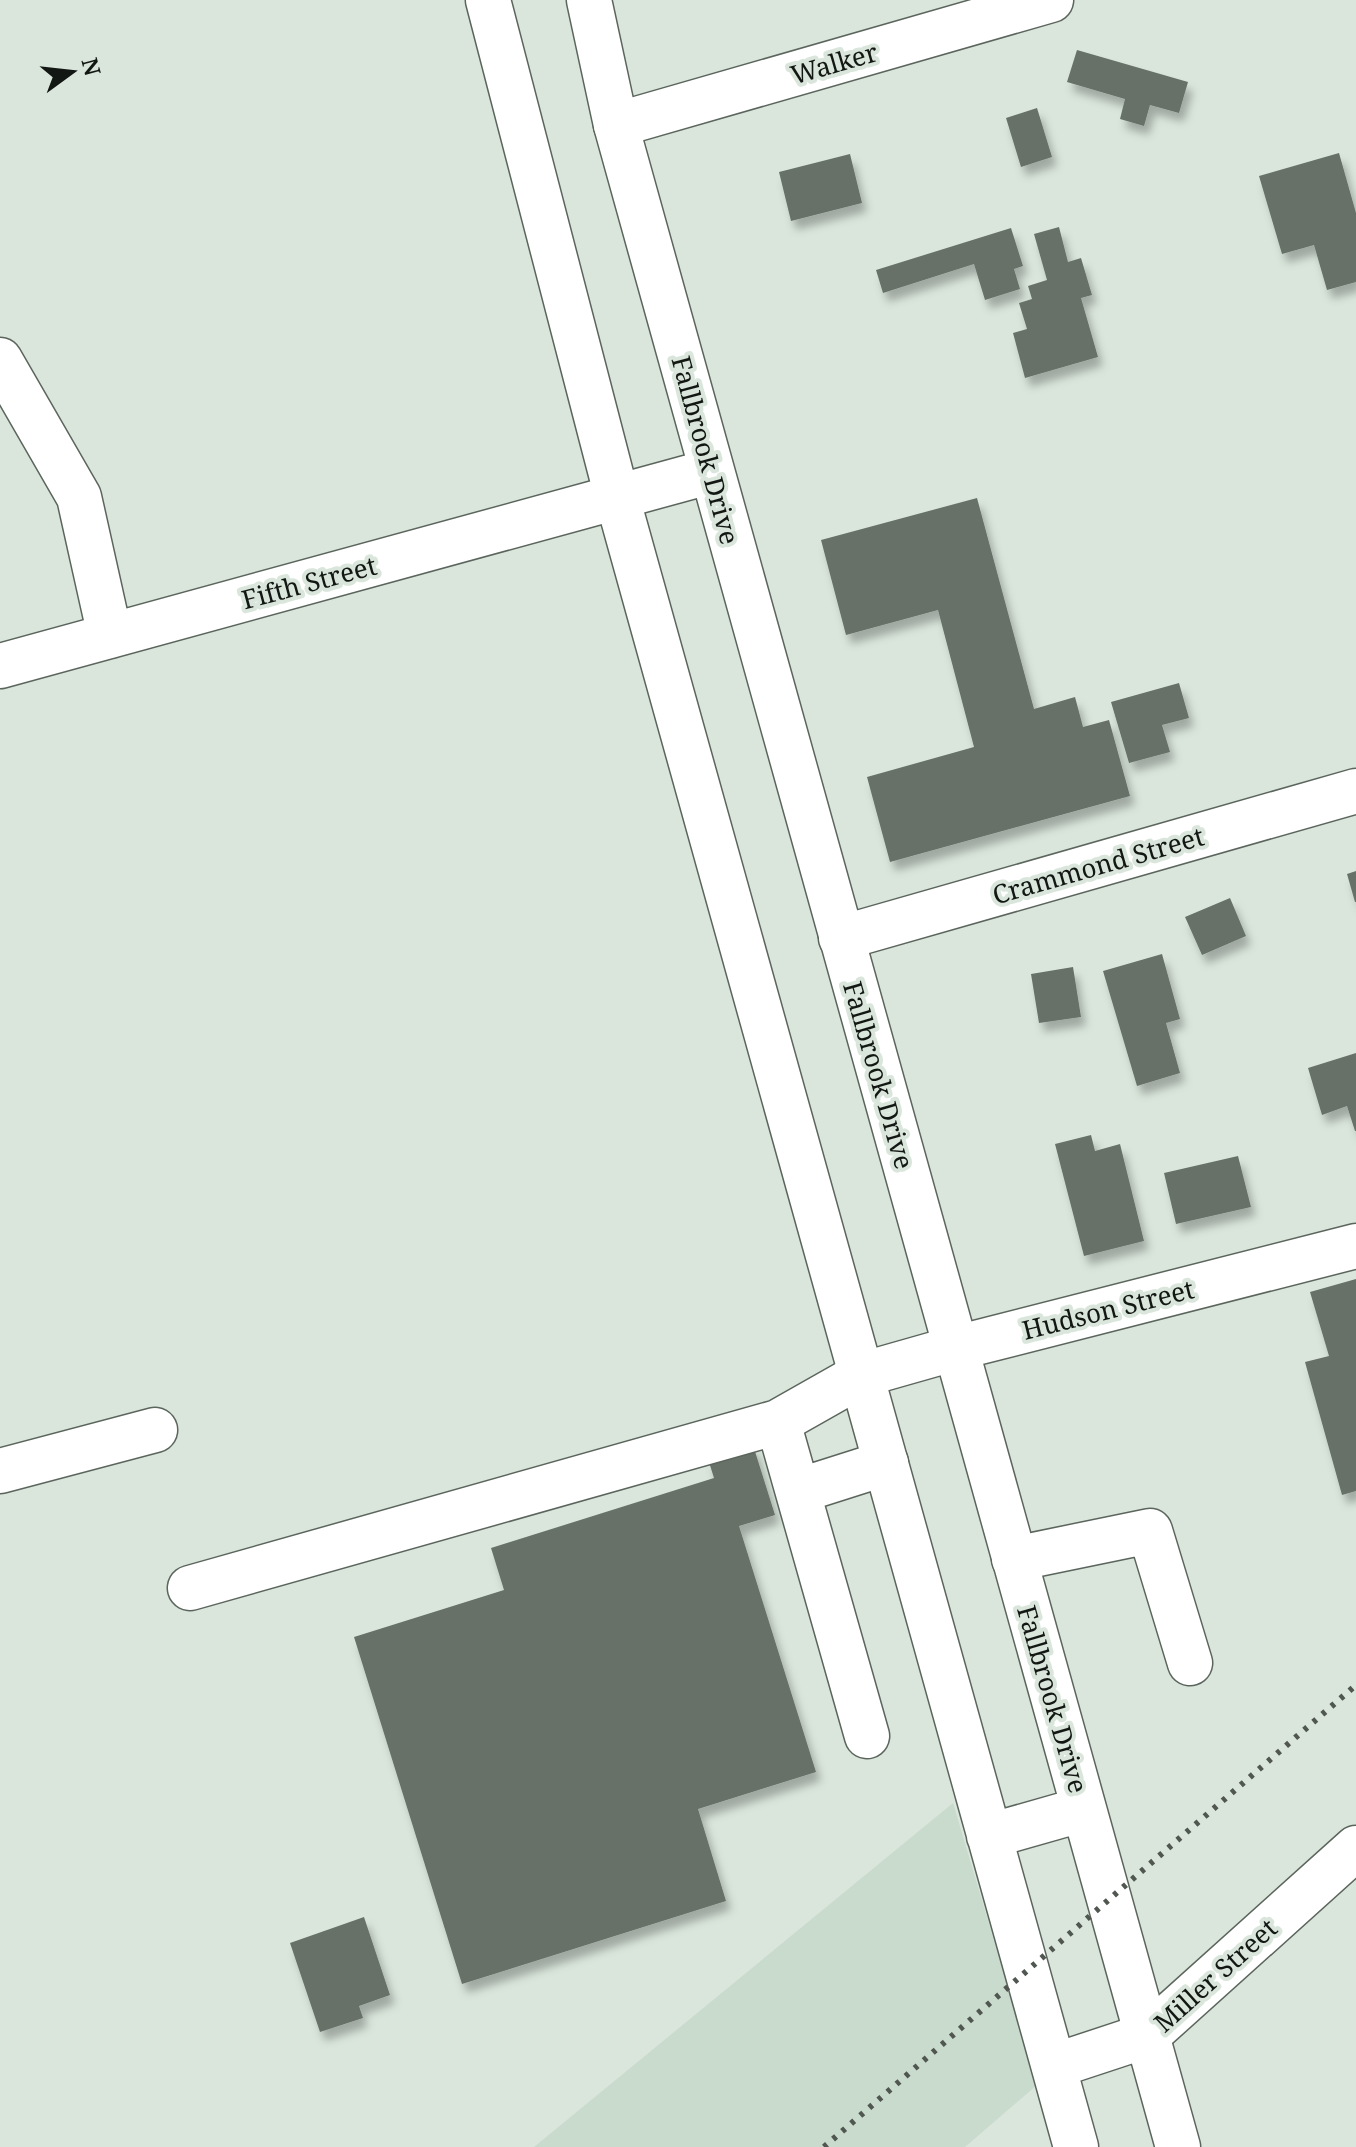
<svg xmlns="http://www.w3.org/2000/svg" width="1356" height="2147" viewBox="0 0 1356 2147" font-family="'Noto Serif',serif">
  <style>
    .built { fill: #c9dbcc }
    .building { fill: #677168; filter: url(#shadow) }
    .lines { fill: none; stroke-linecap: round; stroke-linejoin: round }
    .minor-casing { stroke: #5b655d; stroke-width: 47 }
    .major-casing { stroke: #5b655d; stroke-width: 47 }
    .minor { stroke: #fff; stroke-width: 44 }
    .major { stroke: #fff; stroke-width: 44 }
    .rail { stroke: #505650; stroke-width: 6; stroke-dasharray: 4 8; stroke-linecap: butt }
    .labels { text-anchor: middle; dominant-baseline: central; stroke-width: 8; stroke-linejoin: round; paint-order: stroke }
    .street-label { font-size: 26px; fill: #131713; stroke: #dae6dc }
  </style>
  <defs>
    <filter id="shadow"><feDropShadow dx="5" dy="9" stdDeviation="4" flood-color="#0004"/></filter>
  </defs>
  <rect width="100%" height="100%" fill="#dae6dc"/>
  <path class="built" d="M953,1803L1037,2085L965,2147H534Z"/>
  <path class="building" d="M1077,50L1188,82L1179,113L1150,105L1144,126L1120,119L1125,99L1067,82Z
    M1037,108L1052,157L1021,167L1006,118Z
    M1339,153L1356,213V282L1327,290L1314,245L1282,254L1259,176Z
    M850,154L862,203L791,221L779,172Z
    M1059,227L1068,262L1081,258L1092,295L1081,298L1098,357L1025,378L1013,333L1027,329L1019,303L1032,299L1028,286L1047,280L1034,234Z
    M1011,228L1023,266L1014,269L1020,289L985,300L974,264L883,293L876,270Z
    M977,498L1034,709L1075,697L1083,727L1109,720L1130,796L890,862L867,777L974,747L938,610L846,635L821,540Z
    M1179,683L1189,718L1162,725L1170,752L1129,763L1111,702Z
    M1356,871V902H1355L1347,874Z
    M1230,898L1246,936L1202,955L1185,917Z
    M1162,954L1180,1019L1166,1023L1180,1073L1137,1086L1103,971Z
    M1073,967L1081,1017L1039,1023L1031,974Z
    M1356,1053V1131H1355L1347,1106L1322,1115L1308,1068Z
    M1091,1135L1095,1151L1120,1144L1144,1241L1084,1256L1055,1144Z
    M1238,1156L1251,1207L1176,1224L1164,1173Z
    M1356,1279V1491L1342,1495L1305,1362L1329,1356L1310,1292Z
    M753,1445L775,1515L739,1526L816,1772L698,1809L726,1901L462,1984L354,1637L504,1590L491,1548L714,1478L708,1459Z
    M364,1917L390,1995L359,2006L363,2018L320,2032L290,1943Z"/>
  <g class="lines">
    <defs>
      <path id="minor" d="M616,125L1051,0
        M0,360L79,497L110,636
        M0,666L617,497
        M841,938L1356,791
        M778,1422L867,1736
        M0,1471L155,1430
        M798,1491L886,1463
        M1014,1559L1150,1531L1190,1663
        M190,1588L778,1422L861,1375L956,1348L1356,1246
        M1054,2066L1148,2035L1356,1848"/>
      <path id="major" d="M488,0L617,497L1076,2147
        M589,0L616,125L1178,2147
        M617,497L712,471
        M989,1836L1084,1809"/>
    </defs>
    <use href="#minor" class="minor-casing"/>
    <use href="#major" class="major-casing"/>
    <use href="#minor" class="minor"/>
    <use href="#major" class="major"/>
    <path class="rail" d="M824,2147L1356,1685"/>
  </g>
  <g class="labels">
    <g class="street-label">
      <text transform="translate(834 63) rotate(-16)">Walker</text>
      <text transform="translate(706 450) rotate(75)">Fallbrook Drive</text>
      <text transform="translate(309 582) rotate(-15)">Fifth Street</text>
      <text transform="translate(1098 865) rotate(-16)">Crammond Street</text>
      <text transform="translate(879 1075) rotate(74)">Fallbrook Drive</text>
      <text transform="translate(1108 1309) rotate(-14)">Hudson Street</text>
      <text transform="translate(1053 1699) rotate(74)">Fallbrook Drive</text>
      <text transform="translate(1215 1975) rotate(-42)">Miller Street</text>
    </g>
  </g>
  <g transform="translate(72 72) rotate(75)" stroke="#dae6dc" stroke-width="6" paint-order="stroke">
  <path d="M0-6L14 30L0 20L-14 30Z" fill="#131713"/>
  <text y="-12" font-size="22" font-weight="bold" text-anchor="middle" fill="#131713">N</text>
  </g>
</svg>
